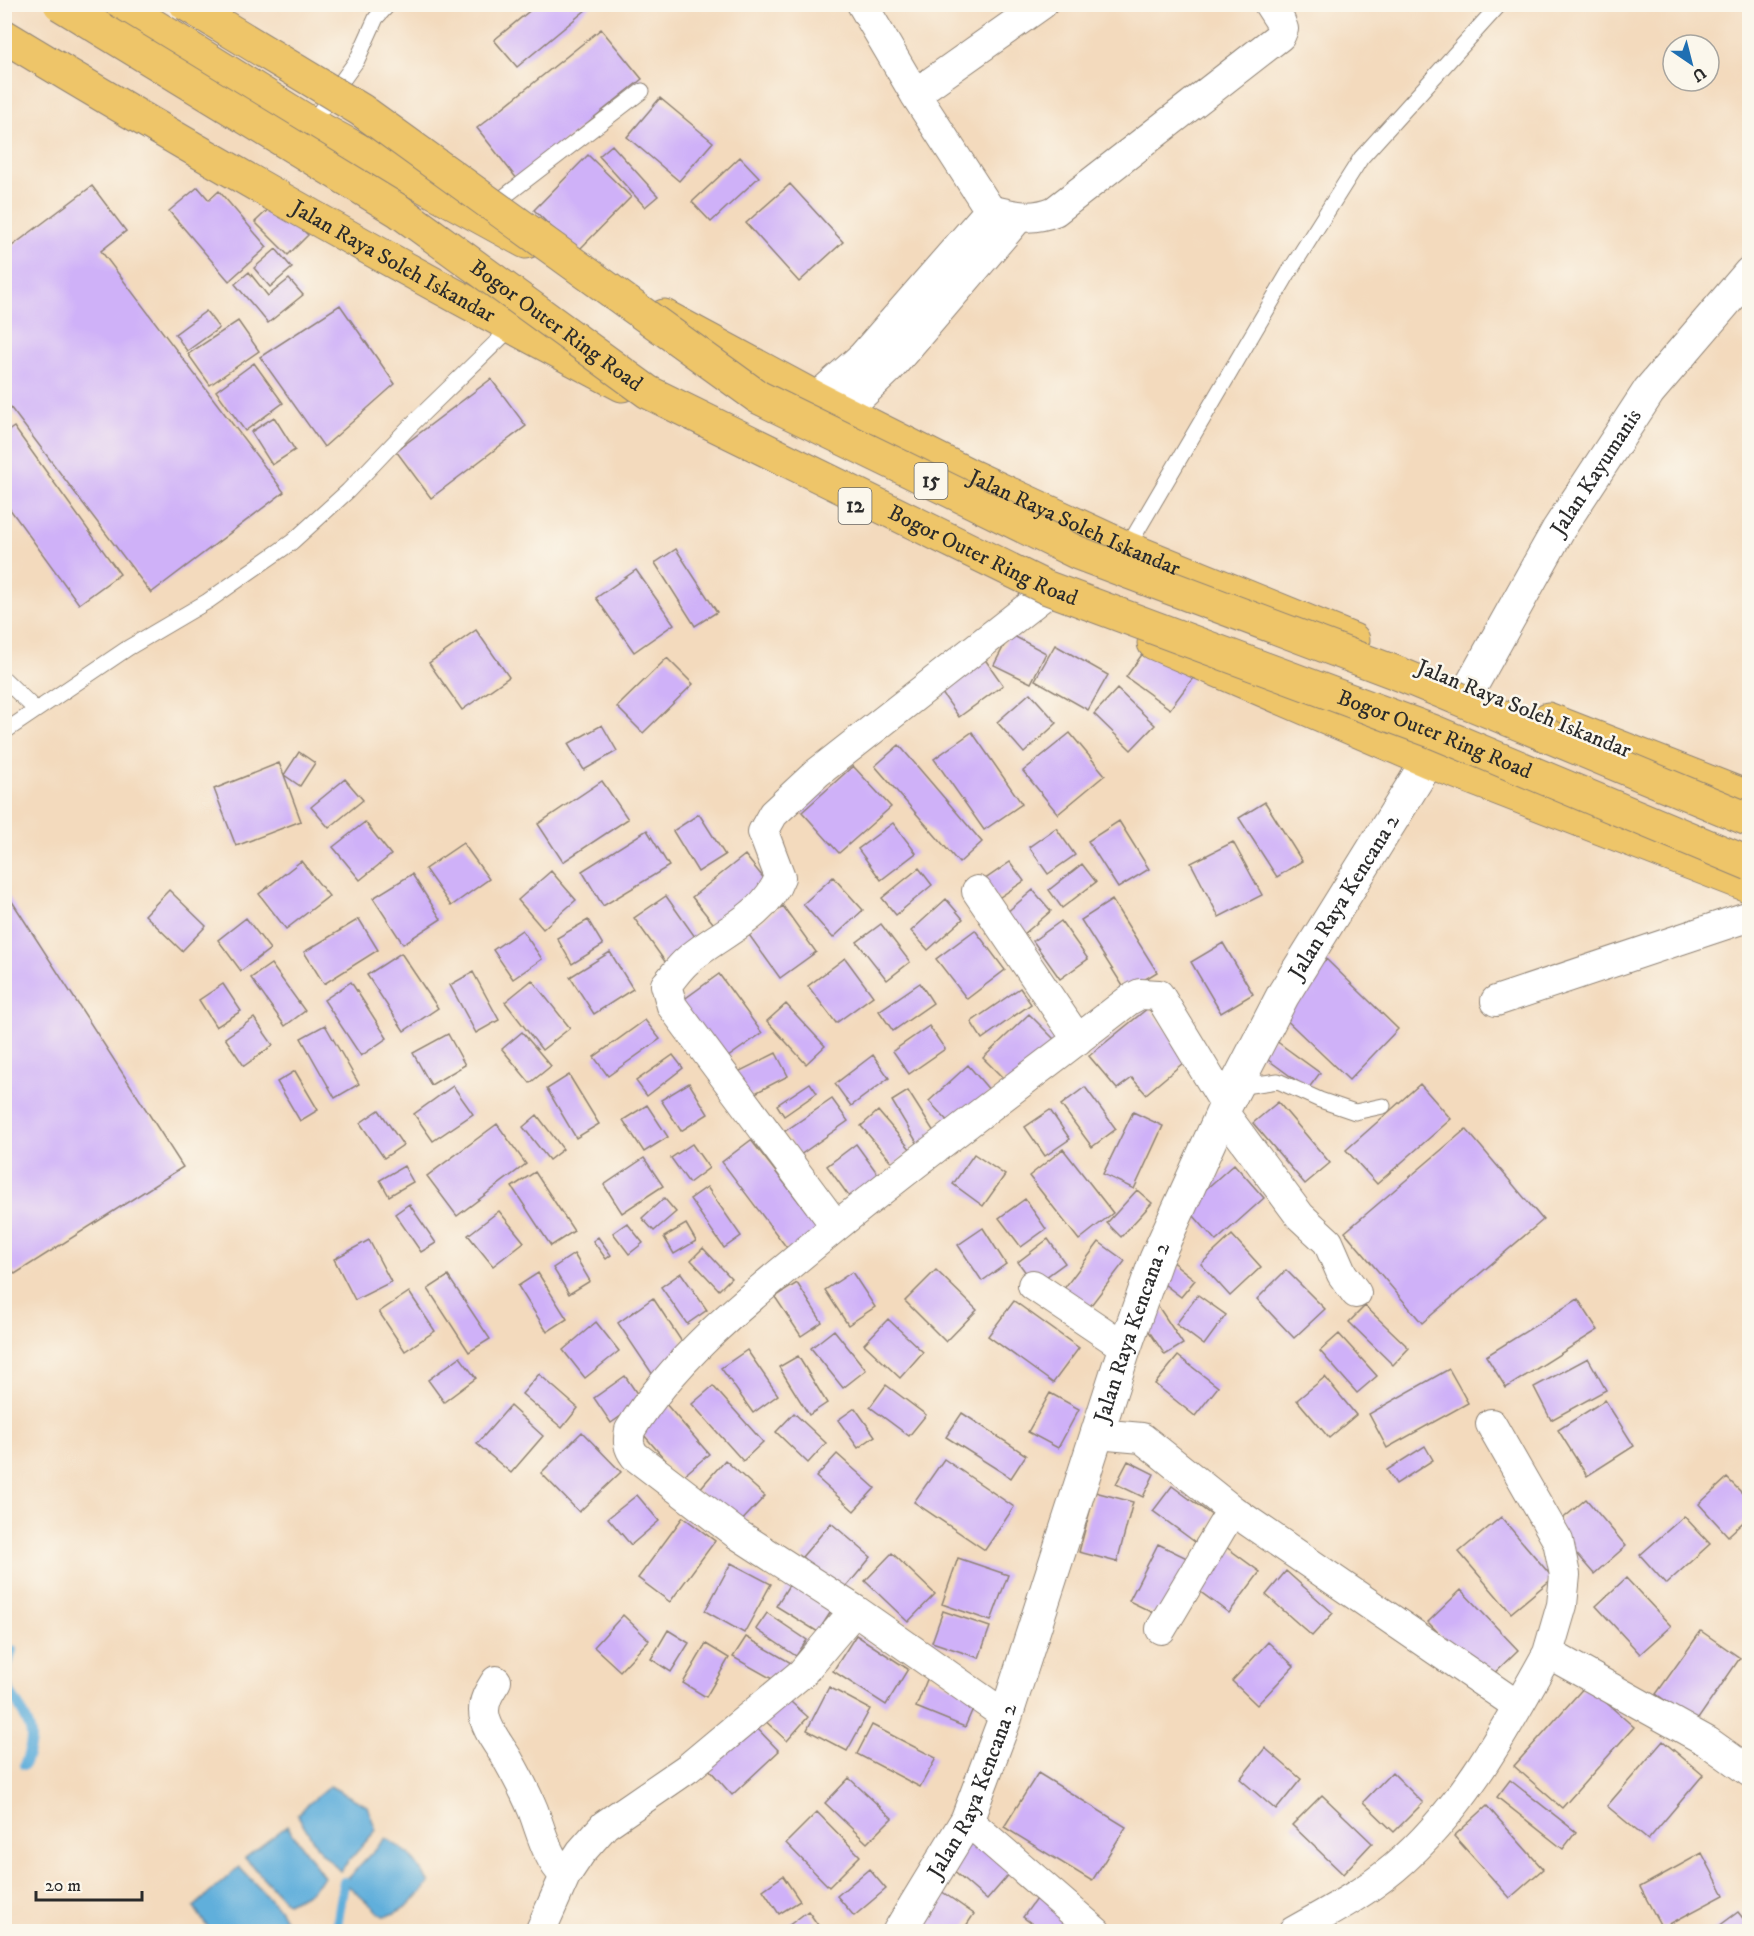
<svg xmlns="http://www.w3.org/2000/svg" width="1754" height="1936" viewBox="0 0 1754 1936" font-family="'IM FELL DW Pica',serif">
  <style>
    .water { fill: #61afdb; stroke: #466d83; stroke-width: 1.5 }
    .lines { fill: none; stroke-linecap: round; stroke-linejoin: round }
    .stream { stroke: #61afdb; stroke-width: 10 }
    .building { fill: #cfb1f8 }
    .service-casing { stroke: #8f8274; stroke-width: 17 }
    .minor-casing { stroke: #8f8274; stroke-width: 32 }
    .tertiary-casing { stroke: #8f8274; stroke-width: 35 }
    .trunk-casing { stroke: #8f8274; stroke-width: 35 }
    .service { stroke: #fff; stroke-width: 15 }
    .minor { stroke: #fff; stroke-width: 30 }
    .tertiary { stroke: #fff; stroke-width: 33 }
    .trunk { stroke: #eec569; stroke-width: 33 }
    .motorway-bridge-casing { stroke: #8f8274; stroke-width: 35; stroke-linecap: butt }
    .motorway-bridge { stroke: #eec569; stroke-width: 33 }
    .labels { text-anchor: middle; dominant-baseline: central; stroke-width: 5; stroke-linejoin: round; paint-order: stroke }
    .shield { fill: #fbf7ec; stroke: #696865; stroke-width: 1.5 }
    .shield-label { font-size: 21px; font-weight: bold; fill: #2b2b2b }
    .street-label { font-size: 22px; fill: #2b2b2b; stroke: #fbf7ec }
  </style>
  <rect width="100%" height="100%" fill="#fbf7ec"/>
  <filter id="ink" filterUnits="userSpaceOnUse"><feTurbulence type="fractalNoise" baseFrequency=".0167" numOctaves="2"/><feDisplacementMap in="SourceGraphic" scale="12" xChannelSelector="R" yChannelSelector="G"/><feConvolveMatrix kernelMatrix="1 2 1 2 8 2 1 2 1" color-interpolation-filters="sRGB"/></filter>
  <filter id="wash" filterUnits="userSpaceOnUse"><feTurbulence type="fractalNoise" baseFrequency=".008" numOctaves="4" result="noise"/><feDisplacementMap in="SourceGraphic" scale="24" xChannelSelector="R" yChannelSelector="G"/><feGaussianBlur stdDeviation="1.35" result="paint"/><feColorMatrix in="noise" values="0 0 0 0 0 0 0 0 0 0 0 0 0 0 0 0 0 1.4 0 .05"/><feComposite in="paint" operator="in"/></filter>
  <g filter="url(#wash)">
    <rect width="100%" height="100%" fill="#f3dabd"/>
    <path class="water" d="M330,1786L367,1806L376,1830L340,1871L319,1850L297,1814Z
      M287,1826L324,1877L310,1892L287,1903L245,1858Z
      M386,1838L409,1854L430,1883C416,1898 403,1914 383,1916L344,1882Z
      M239,1867L280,1910L287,1923L281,1931H210L194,1907Z"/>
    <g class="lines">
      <path class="stream" d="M4,1648L12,1650C10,1659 4,1672 6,1682C7,1689 13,1697 17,1703C32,1727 36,1738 24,1765
        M336,1932L344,1882"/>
    </g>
    <g id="blocks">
      <path class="building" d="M538,4H593L517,67L494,40Z
        M601,29L642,79L517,179L477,128Z
        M660,98L713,142L679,181L627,137Z
        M612,145L658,196L645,207L599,156Z
        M588,155L631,197L577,252L534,210Z
        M740,157L759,177L711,222L692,202Z
        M790,184L843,242L799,282L746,223Z
        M92,186L126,231L101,251L284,492L151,593L4,399V252Z
        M198,187L209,200L219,191L267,247L229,281L169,211Z
        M275,203L308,235L288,255L255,222Z
        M276,249L292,268L270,287L254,268Z
        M249,272L268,296L289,279L303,295L268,323L235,284Z
        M340,305L395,384L324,447L260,357Z
        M206,311L219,328L187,351L175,334Z
        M238,321L259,351L210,385L188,354Z
        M254,363L283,403L245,431L216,391Z
        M491,379L526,426L431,498L396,451Z
        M274,417L295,450L272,465L251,432Z
        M14,427L120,574L79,604L4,501V434Z
        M676,549L717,612L695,626L655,563Z
        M636,570L674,624L634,652L596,598Z
        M476,630L509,677L462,710L429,663Z
        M1010,634L1046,653L1031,683L994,665Z
        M1055,645L1108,675L1088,710L1035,680Z
        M1148,646L1193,678L1170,709L1126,677Z
        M667,658L693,684L643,733L617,707Z
        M984,658L1003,685L959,717L939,689Z
        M1117,689L1155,725L1131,750L1094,714Z
        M1030,693L1057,723L1024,753L997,722Z
        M602,725L617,751L584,770L568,744Z
        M972,732L1022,804L984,830L934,759Z
        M1070,733L1105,775L1058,814L1023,771Z
        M899,745L982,842L959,863L875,766Z
        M299,752L315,763L300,786L284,775L301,821L236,846L214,789L279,763L284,775Z
        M853,766L891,807L839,853L802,812Z
        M345,779L363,800L329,828L311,807Z
        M602,781L628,819L563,862L538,824Z
        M1265,802L1302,861L1277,877L1239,818Z
        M699,814L725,855L698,872L673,831Z
        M1119,821L1149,869L1118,888L1088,841Z
        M365,822L391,855L360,880L333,847Z
        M893,823L916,853L881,880L858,849Z
        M1056,828L1075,855L1048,874L1029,847Z
        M647,830L669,866L603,906L582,871Z
        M1233,842L1262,895L1219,917L1191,863Z
        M463,843L489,879L451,906L425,869Z
        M745,855L770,886L717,928L692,897Z
        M301,861L329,896L286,929L259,894Z
        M1010,862L1024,881L997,899L984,880Z
        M1082,864L1096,882L1062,908L1049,890Z
        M919,868L932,885L896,915L882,898Z
        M551,871L576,900L543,929L518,900Z
        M412,874L441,919L403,944L373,898Z
        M833,877L863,910L833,938L803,904Z
        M4,889L183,1167L15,1274L4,1257Z
        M169,890L206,926L182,951L145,915Z
        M1033,890L1051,911L1024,934L1006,913Z
        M666,896L698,941L666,963L634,918Z
        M946,899L963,919L928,950L911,931Z
        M1112,900L1157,972L1126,991L1081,920Z
        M783,906L816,952L780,978L747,932Z
        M246,918L270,949L241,971L218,940Z
        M359,919L378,950L324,984L304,952Z
        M588,920L603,945L572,964L557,938Z
        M1061,921L1088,959L1060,979L1033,941Z
        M881,924L910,962L887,980L857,942Z
        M522,930L542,959L513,979L493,950Z
        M975,930L1005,970L967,999L936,959Z
        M1223,943L1253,994L1221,1013L1191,962Z
        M610,952L633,989L594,1014L570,977Z
        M401,953L438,1008L404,1031L367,975Z
        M845,958L873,996L836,1023L808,986Z
        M1326,959L1398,1029L1349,1080L1276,1010Z
        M271,964L305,1011L285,1026L251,978Z
        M473,972L499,1020L476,1033L450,985Z
        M719,974L762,1033L721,1062L679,1003Z
        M532,980L570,1028L542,1050L505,1002Z
        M351,982L387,1038L361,1056L324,1000Z
        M920,983L933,1003L893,1031L879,1011Z
        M223,984L241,1011L216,1027L199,1000Z
        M1020,988L1031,1004L982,1039L971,1022Z
        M786,1004L825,1046L806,1064L767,1021Z
        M1148,1008L1189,1058L1146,1094L1132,1078L1117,1089L1089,1056Z
        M1029,1014L1058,1043L1012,1087L983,1058Z
        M254,1018L273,1045L244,1066L225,1038Z
        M645,1020L660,1039L608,1076L594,1057Z
        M325,1025L359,1084L335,1098L301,1038Z
        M929,1026L945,1049L909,1074L893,1051Z
        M522,1032L551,1066L530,1083L502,1049Z
        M448,1034L465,1065L431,1085L413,1053Z
        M1272,1038L1320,1073L1308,1089L1260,1054Z
        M776,1053L788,1076L742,1100L730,1076Z
        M673,1055L683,1068L647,1096L636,1081Z
        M873,1055L889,1078L851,1106L835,1084Z
        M968,1065L991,1092L952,1126L929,1101Z
        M295,1071L318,1110L300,1121L277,1082Z
        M569,1075L599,1124L576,1138L547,1089Z
        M689,1083L708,1114L681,1131L661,1100Z
        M810,1083L817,1093L784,1116L777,1105Z
        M1420,1084L1451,1119L1377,1184L1346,1150Z
        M453,1086L473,1114L433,1141L414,1114Z
        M1085,1087L1116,1129L1092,1147L1061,1105Z
        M908,1091L936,1135L919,1146L892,1101Z
        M832,1099L848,1121L800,1155L784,1132Z
        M1278,1102L1330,1163L1305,1184L1253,1123Z
        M647,1105L668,1137L644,1152L623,1120Z
        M379,1110L403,1145L384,1158L360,1123Z
        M1050,1110L1070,1139L1045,1156L1025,1127Z
        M878,1111L911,1150L894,1165L861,1126Z
        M1133,1112L1163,1126L1134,1189L1103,1174Z
        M537,1115L563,1149L549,1160L523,1127Z
        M497,1124L526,1164L457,1216L427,1176Z
        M1466,1129L1543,1220L1422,1323L1345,1232Z
        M751,1140L823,1233L793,1256L722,1162Z
        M692,1144L709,1168L689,1183L671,1158Z
        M856,1144L883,1181L853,1202L827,1166Z
        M1063,1149L1113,1213L1079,1240L1029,1176Z
        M974,1154L1005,1175L983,1206L953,1184Z
        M644,1158L663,1186L622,1213L604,1185Z
        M1234,1164L1264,1198L1216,1241L1186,1207Z
        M404,1166L413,1182L389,1196L380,1180Z
        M535,1172L574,1231L551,1246L512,1187Z
        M707,1187L741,1236L724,1248L690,1199Z
        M1137,1190L1152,1203L1121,1237L1107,1223Z
        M664,1198L676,1212L654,1231L642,1218Z
        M1025,1199L1046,1229L1021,1247L999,1218Z
        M409,1204L436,1243L421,1252L395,1214Z
        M499,1211L524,1242L493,1266L468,1235Z
        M627,1223L643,1243L629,1254L613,1233Z
        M686,1224L696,1241L674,1254L664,1237Z
        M983,1228L1006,1264L982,1281L958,1245Z
        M1232,1235L1261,1267L1230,1296L1201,1264Z
        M598,1237L611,1255L606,1259L593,1241Z
        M1048,1239L1065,1263L1035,1285L1018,1262Z
        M369,1240L391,1282L355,1300L334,1259Z
        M1099,1242L1125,1261L1088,1309L1063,1290Z
        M703,1248L731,1278L719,1290L691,1260Z
        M574,1254L590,1281L569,1294L553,1268Z
        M1165,1256L1195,1280L1181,1297L1151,1274Z
        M936,1270L977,1310L946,1342L905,1301Z
        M1286,1270L1325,1309L1294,1338L1257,1299Z
        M852,1272L875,1307L848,1325L825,1290Z
        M538,1273L567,1319L547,1332L518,1286Z
        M681,1273L707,1310L687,1324L661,1287Z
        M448,1276L490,1339L469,1352L428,1289Z
        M797,1283L822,1322L801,1336L775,1297Z
        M409,1292L435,1331L405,1351L379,1312Z
        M1198,1295L1226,1315L1204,1345L1176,1324Z
        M653,1298L688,1351L653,1375L618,1323Z
        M1578,1299L1598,1330L1506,1388L1486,1356Z
        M1014,1301L1079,1348L1053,1383L988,1336Z
        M1158,1306L1183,1344L1165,1355L1140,1318Z
        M1365,1306L1409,1348L1393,1365L1349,1322Z
        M888,1319L923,1352L900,1378L864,1344Z
        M596,1322L619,1351L585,1378L563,1350Z
        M834,1330L866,1370L843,1388L811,1348Z
        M1339,1334L1377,1376L1357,1393L1320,1351Z
        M747,1350L778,1395L753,1413L721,1368Z
        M798,1356L827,1403L809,1415L779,1367Z
        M1178,1356L1218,1387L1195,1416L1155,1384Z
        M460,1357L476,1378L444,1402L428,1380Z
        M1588,1358L1606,1390L1551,1420L1534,1387Z
        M1449,1369L1468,1403L1387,1448L1369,1414Z
        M539,1374L578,1408L562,1428L522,1394Z
        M625,1376L642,1401L611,1423L594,1398Z
        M1325,1377L1356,1415L1329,1438L1297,1400Z
        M886,1385L926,1415L909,1436L870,1407Z
        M713,1386L763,1442L743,1461L692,1404Z
        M1050,1393L1079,1409L1058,1448L1028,1432Z
        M1605,1400L1634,1446L1587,1476L1558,1430Z
        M665,1403L709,1454L681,1478L637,1427Z
        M510,1406L543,1436L511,1473L477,1444Z
        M855,1408L875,1436L858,1448L838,1420Z
        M794,1413L826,1443L808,1463L776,1432Z
        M962,1413L1026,1455L1011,1478L946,1437Z
        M582,1432L621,1472L579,1512L541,1473Z
        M1425,1446L1433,1460L1396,1484L1387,1470Z
        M837,1454L875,1488L854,1511L816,1477Z
        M944,1459L1014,1507L985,1550L914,1502Z
        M725,1460L765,1496L737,1526L698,1491Z
        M1128,1461L1154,1474L1143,1497L1116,1484Z
        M1727,1478L1750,1501V1516L1728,1536L1699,1504Z
        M1172,1486L1214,1517L1195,1542L1153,1511Z
        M1095,1492L1133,1502L1117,1562L1079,1552Z
        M637,1495L659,1521L631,1545L608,1518Z
        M1586,1499L1626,1546L1594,1574L1553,1527Z
        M1684,1516L1710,1544L1666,1584L1640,1555Z
        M683,1517L715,1541L670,1602L638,1578Z
        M1501,1517L1553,1578L1511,1613L1459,1552Z
        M831,1523L871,1557L843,1591L802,1557Z
        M1158,1544L1191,1560L1162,1617L1129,1601Z
        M1222,1544L1260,1572L1229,1613L1191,1585Z
        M892,1553L935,1594L908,1622L865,1581Z
        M958,1558L1008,1575L991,1621L942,1604Z
        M731,1563L771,1584L744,1633L705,1611Z
        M1286,1571L1333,1613L1312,1636L1266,1595Z
        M1626,1578L1671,1626L1640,1654L1596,1606Z
        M789,1585L832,1610L818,1632L776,1606Z
        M1461,1590L1518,1650L1485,1682L1428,1622Z
        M943,1611L990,1627L979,1658L932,1642Z
        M767,1613L807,1640L796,1656L756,1629Z
        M623,1615L649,1640L620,1671L594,1647Z
        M668,1630L689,1643L671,1672L651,1659Z
        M1701,1631L1740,1658L1696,1722L1656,1694Z
        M856,1635L908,1669L886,1705L833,1671Z
        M746,1637L793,1664L781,1684L733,1657Z
        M1268,1642L1294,1666L1257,1705L1232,1681Z
        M706,1644L729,1658L706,1697L683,1683Z
        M928,1677L978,1697L965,1727L916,1707Z
        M1586,1685L1634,1727L1562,1808L1514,1766Z
        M829,1687L870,1709L847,1751L807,1730Z
        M783,1695L808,1717L787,1741L762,1718Z
        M753,1724L779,1751L732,1795L707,1767Z
        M872,1725L936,1758L920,1787L857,1754Z
        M1663,1741L1703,1775L1648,1840L1607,1806Z
        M1265,1748L1301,1779L1276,1810L1240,1779Z
        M1392,1772L1423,1803L1394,1832L1363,1802Z
        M1038,1773L1126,1827L1092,1881L1004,1827Z
        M849,1778L892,1818L867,1843L825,1803Z
        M1510,1780L1576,1832L1563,1849L1497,1797Z
        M1322,1795L1372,1843L1343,1874L1292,1825Z
        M1487,1806L1543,1869L1510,1898L1454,1836Z
        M817,1812L860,1856L829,1887L786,1843Z
        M968,1835L1011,1872L987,1900L944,1863Z
        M1702,1853L1724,1895L1662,1928L1640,1887Z
        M869,1869L886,1889L854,1916L837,1896Z
        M783,1876L800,1901L779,1914L763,1890Z
        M938,1889L974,1914L962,1932H924L914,1924Z
        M1041,1892L1072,1914L1059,1932H1043L1023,1917Z
        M808,1911L823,1932H780Z
        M1738,1912L1750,1927V1932H1711Z"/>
    </g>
  </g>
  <g filter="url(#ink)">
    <use href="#blocks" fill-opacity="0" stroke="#8f8274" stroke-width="1.5"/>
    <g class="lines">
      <defs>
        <path id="service" d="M311,124L357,60L376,18L389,4
          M492,206L642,91
          M1127,548L1289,272L1361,158L1500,4
          M4,679L36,710
          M4,732L128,648L208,601L292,542L348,491L409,427L512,327
          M1237,1087L1278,1081L1320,1100L1355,1112L1383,1106"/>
        <path id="minor" d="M862,4L915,94L990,210C1014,216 1031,221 1055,211L1280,36L1283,29L1280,21L1269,4
          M915,94L1042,4
          M816,398L862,357L990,210
          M844,412L889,369L1018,218
          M977,891L1078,1040
          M1496,1001L1750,916
          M1223,1112L1300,1216L1328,1242L1342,1274L1356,1293
          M836,1226L672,1006L666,985C673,977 679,968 687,961C717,934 765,918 780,877L763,832L773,814L817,773L1044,595
          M1033,1285L1125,1347
          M1491,1424L1558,1541L1565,1575L1562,1605L1548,1653L1708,1742L1750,1772
          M1097,1434L1142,1438L1232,1510L1518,1706
          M1161,1629L1232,1510
          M496,1681C490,1691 484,1699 484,1711C484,1728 500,1746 508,1760C517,1776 526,1793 533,1810C542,1834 547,1858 565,1876
          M1006,1716L855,1610L737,1534L635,1456C628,1447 628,1441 630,1430C673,1361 736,1309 798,1258C905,1168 1019,1086 1129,1000L1140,994L1159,995L1226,1105
          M967,1820L1096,1932
          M540,1932L565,1876L581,1852L605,1825L688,1768L802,1673L855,1610
          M1293,1932C1328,1912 1363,1894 1394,1868C1462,1811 1505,1730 1548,1653"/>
        <g id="tertiary">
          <path id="s1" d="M1470,688L1558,530L1649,391L1750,273"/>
          <path id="s2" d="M899,1932L967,1820L1006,1716L1125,1347L1156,1259L1226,1105L1283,995L1428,761"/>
        </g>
        <g id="trunk">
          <path d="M119,4L311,124L526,242"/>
          <path id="s3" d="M4,36C206,159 413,275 622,385"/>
          <path id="s4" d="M664,316L816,398L971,476L1127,548L1353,640"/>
          <path d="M1154,643L1428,761L1750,886"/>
          <path d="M1548,719L1750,798"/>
        </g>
      </defs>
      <use href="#service" class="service-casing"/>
      <use href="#minor" class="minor-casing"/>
      <use href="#tertiary" class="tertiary-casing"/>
      <use href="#trunk" class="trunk-casing"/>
      <use href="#service" class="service"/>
      <use href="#minor" class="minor"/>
      <use href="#tertiary" class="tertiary"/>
      <use href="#trunk" class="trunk"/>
      <defs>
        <g id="motorway-bridge">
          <path id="s5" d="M60,4L399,211L648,392L1045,587L1432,731L1750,864"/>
          <path d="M186,4L361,110L758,397L1078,553L1402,675L1750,820"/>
        </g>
      </defs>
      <use href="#motorway-bridge" class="motorway-bridge-casing"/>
      <use href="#motorway-bridge" class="motorway-bridge"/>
    </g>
  </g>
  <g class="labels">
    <g class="shield">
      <rect x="914.5" y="463" width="33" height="36" rx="4.5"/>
      <rect x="838.5" y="488" width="33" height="36" rx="4.5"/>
    </g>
    <g class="shield-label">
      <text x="931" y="481">15</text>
      <text x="855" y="506">12</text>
    </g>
    <g class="street-label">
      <text stroke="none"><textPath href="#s3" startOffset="450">Jalan Raya Soleh Iskandar</textPath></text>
      <text stroke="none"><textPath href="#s5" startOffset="592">Bogor Outer Ring Road</textPath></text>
      <text stroke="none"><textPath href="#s1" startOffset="250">Jalan Kayumanis</textPath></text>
      <text stroke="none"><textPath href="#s4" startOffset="460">Jalan Raya Soleh Iskandar</textPath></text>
      <text stroke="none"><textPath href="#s5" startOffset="1078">Bogor Outer Ring Road</textPath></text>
      <text transform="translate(1524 709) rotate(22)">Jalan Raya Soleh Iskandar</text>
      <text stroke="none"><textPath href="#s5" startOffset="1564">Bogor Outer Ring Road</textPath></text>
      <text stroke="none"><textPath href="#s2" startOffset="1132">Jalan Raya Kencana 2</textPath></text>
      <text stroke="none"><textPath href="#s2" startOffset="646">Jalan Raya Kencana 2</textPath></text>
      <text stroke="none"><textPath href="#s2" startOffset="160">Jalan Raya Kencana 2</textPath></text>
    </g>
  </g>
  <rect width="1754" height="1936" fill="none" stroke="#fbf7ec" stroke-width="24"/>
  <g transform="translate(1691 63) rotate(145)"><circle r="28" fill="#fbf7ec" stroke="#a8a59f" stroke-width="1.5"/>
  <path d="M0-4.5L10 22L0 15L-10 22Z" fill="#1f6fb2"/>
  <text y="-9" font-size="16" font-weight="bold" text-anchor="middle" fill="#2b2b2b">U</text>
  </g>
  <path d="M36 1891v9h106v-9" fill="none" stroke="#2b2b2b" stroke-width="3"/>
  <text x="45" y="1891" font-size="18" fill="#2b2b2b" stroke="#fbf7ec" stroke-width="4.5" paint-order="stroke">20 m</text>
</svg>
